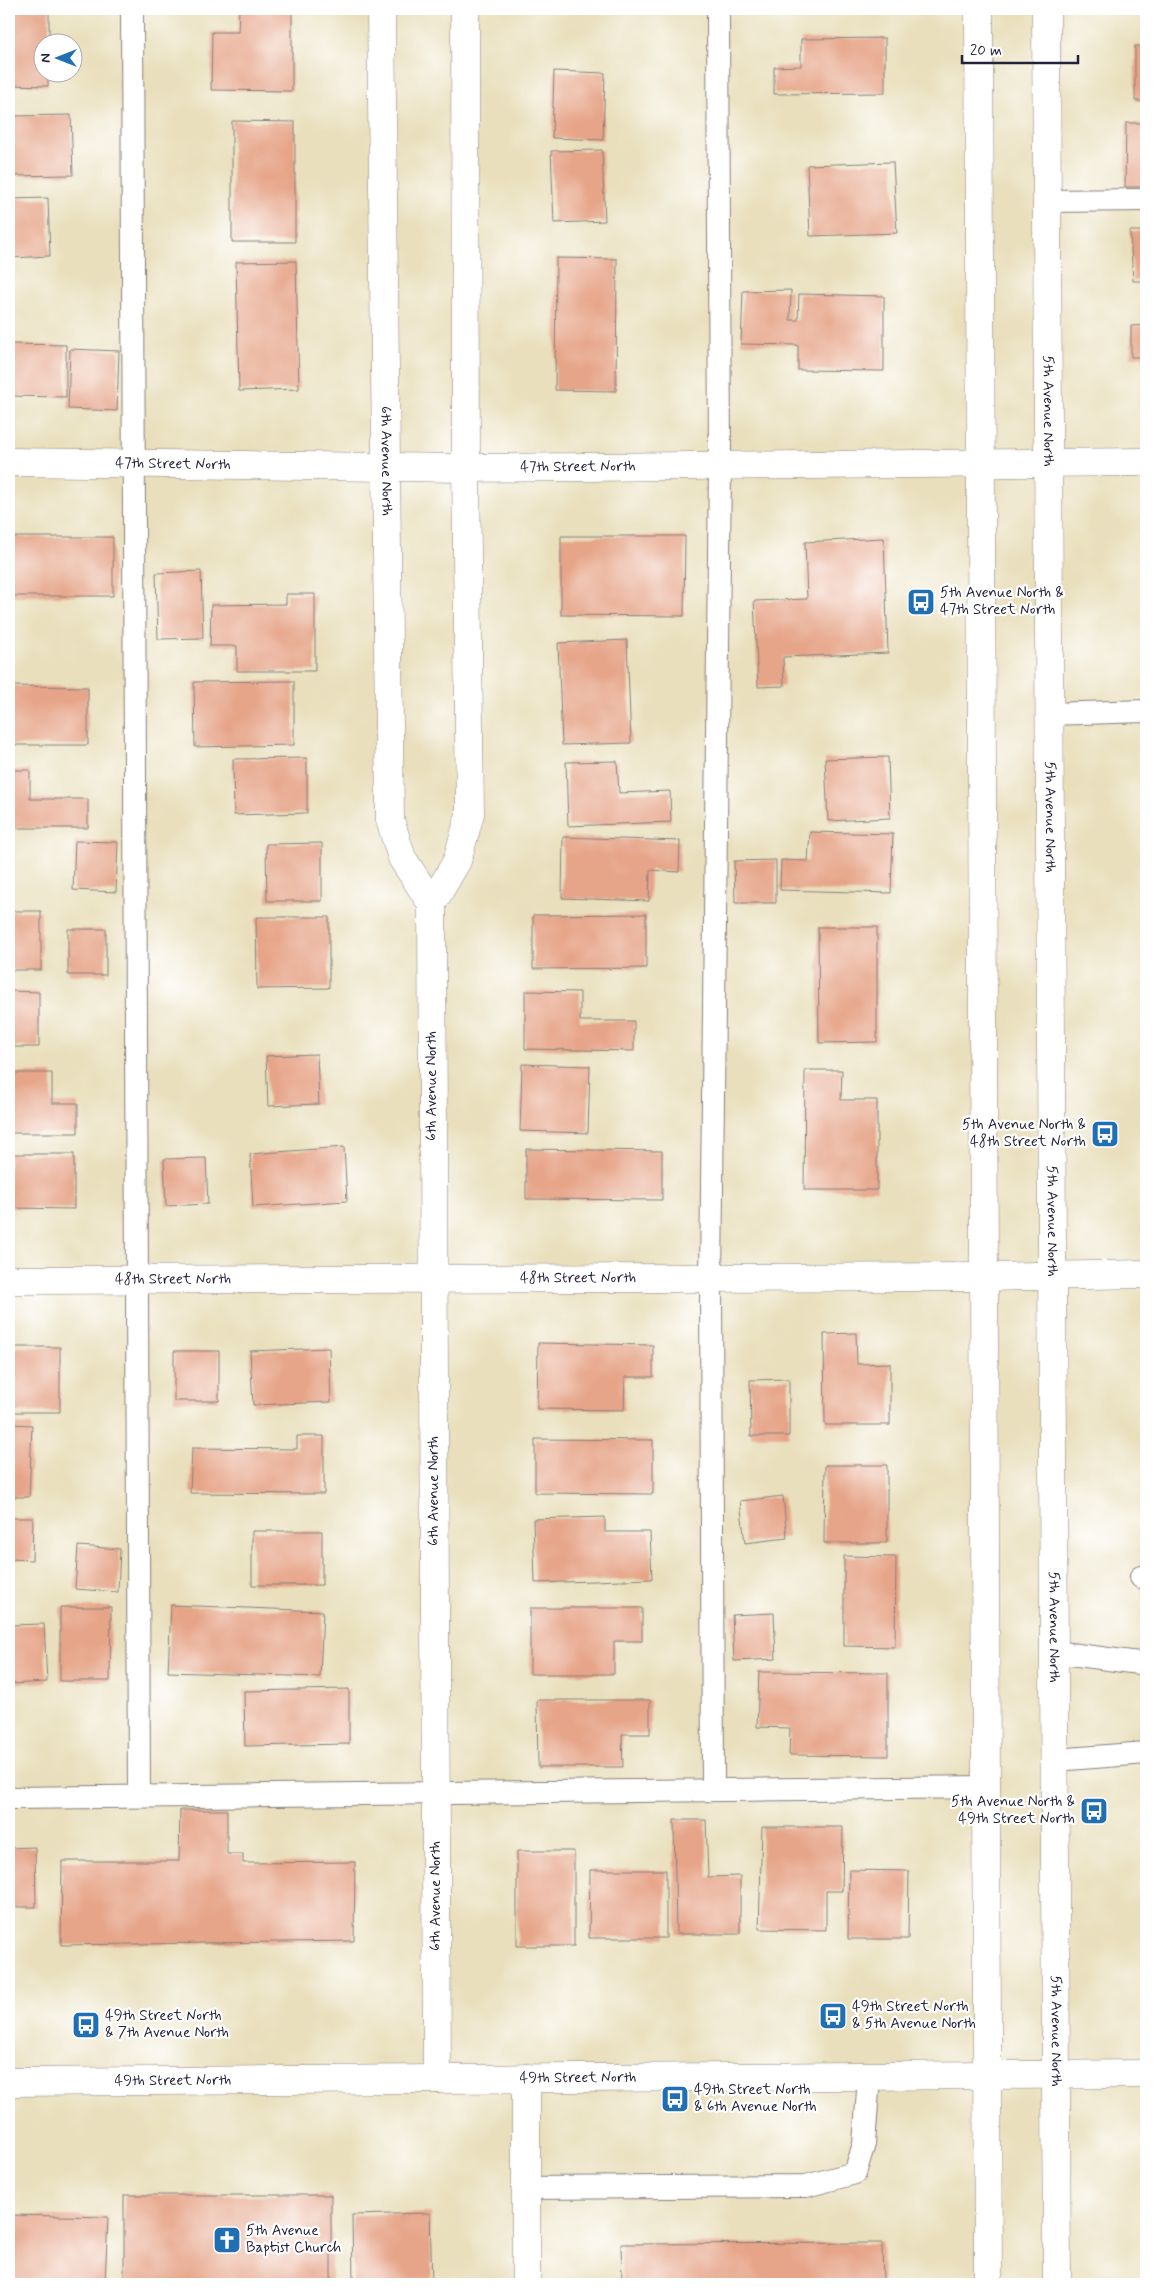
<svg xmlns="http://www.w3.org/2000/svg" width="1155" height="2293" viewBox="0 0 1155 2293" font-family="Mynerve,sans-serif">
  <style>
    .building { fill: #e6a488 }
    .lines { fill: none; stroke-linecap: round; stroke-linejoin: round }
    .lane-casing { stroke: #86807c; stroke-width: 24 }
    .street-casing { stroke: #86807c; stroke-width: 29 }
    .secondary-casing { stroke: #86807c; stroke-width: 29 }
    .primary-casing { stroke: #86807c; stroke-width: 29 }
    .lane { stroke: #fff; stroke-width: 22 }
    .street { stroke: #fff; stroke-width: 28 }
    .secondary { stroke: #fff; stroke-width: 28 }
    .primary { stroke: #fff; stroke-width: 28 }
    .labels { text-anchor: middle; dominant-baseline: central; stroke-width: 4.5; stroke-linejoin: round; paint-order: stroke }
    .street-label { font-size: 15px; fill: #22223b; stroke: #fff }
    .poi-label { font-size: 15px; fill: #22223b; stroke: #fff; text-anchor: start }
  </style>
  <rect width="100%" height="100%" fill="#fff"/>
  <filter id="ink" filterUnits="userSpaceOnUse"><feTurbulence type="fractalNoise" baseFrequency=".02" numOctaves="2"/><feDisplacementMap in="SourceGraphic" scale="10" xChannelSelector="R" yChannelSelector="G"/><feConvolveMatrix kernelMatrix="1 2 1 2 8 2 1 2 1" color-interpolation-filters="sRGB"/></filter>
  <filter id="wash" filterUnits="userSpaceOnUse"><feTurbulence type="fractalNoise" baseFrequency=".0096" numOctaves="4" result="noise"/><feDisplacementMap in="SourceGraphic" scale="20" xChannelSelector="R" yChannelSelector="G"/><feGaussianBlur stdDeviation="1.12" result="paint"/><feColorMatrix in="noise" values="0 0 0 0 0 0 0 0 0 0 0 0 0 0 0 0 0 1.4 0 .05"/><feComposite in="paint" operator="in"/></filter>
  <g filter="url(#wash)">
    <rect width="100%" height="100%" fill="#e9dfbc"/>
    <g id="blocks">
      <path class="building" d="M9,9H49V42H42V72H48V86L9,85Z
        M239,9H292V91L211,90L212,32H238Z
        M885,38V93L774,94V67L801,66V39Z
        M1135,46H1146V101H1135Z
        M554,71L605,73L603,140L552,138Z
        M71,115L73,175L9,176V116Z
        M232,121L295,122V242H232Z
        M1126,123H1146V187H1125Z
        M602,150L605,221L554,223L551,151Z
        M893,162L897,233L810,236L807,165Z
        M48,198L50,256L9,258V199Z
        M1130,231H1146V281H1133Z
        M556,258L617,259L616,391L555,390Z
        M296,261L299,389L239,391L236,262Z
        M791,290L790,320H798L799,294L884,296V371L798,370V345L741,344L743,291Z
        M1146,325V381H1144L1143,357H1131V326Z
        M9,344L66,345V397L9,396Z
        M70,349L119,351L117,411L68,409Z
        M561,536H685L684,616L561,615Z
        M9,537H113V596H9Z
        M884,538L888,653L783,657L784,686L758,687L754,601L807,599L805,542Z
        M201,571L203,638L158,639L156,573Z
        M286,594H315V671H237V646H210L211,605L286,604Z
        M627,640L631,743L562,745L558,643Z
        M294,681V745L195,747L194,682Z
        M9,686L88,687V745H9Z
        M888,757L890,818L828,821L825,759Z
        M307,758V813L234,815L233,759Z
        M617,761L619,793L670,791L671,822L568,826L566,762Z
        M9,770H30V799H88V828H9Z
        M810,832L893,834L891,893L780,890L781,860L808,861Z
        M563,837L680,841L679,872L650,870L649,901L562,898Z
        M75,841L118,842L116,892L73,890Z
        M322,843V901H267L266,844Z
        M776,860V903H735L734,861Z
        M9,911H41V970H9Z
        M646,914V968L533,969V915Z
        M256,917H329V988L257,989Z
        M818,927H877V1042L819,1043Z
        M68,929H106V975H68Z
        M9,991L39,992V1047H9Z
        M525,991L580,992V1021H634V1051L525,1049Z
        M317,1054L319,1104L268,1106L266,1056Z
        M522,1064L590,1066L588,1133L520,1131Z
        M805,1070H842L841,1100H877V1190H804Z
        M9,1073H52V1103H78V1133H9Z
        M344,1147L347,1201L253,1207L250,1154Z
        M526,1149L662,1151V1200L526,1199Z
        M9,1154H74V1209L9,1208Z
        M206,1158L208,1204L166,1206L164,1159Z
        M856,1333L857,1364L890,1363V1425H825L824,1334Z
        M538,1343L653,1345V1377H625L624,1410L537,1409Z
        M9,1347H60V1412H9Z
        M329,1348L331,1402L253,1405L250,1351Z
        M174,1351H219V1401H174Z
        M789,1379V1436H751L750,1380Z
        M9,1424L32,1425L29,1497H9Z
        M297,1436H324V1494L190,1493L192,1448L297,1449Z
        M535,1439L653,1440V1494L535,1493Z
        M825,1465H887V1543H824Z
        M783,1496L787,1538L745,1543L740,1501Z
        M605,1517V1532H650L652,1579L535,1583L533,1519Z
        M9,1518H33L32,1560L9,1559Z
        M252,1531H322V1585H252Z
        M78,1546L120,1549L118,1592L75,1589Z
        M844,1556L896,1557L895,1647L844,1646Z
        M171,1605L323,1611L320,1677L168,1672Z
        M60,1607H111L110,1681H60Z
        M530,1608H642V1641H614V1674H530Z
        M774,1613L776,1659L734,1661L732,1615Z
        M44,1624L47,1682L9,1684V1625Z
        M759,1672L888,1673V1756L789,1755L790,1728L757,1727Z
        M349,1689V1744L245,1746L244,1691Z
        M537,1700H650V1734H622L623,1767H538Z
        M180,1810H227V1854H243V1863L355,1862L354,1941L61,1945L62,1861H179Z
        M674,1820H706L708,1877L740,1876V1934H676Z
        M762,1827H843L842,1891H826V1930L759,1929Z
        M35,1847L36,1907H9V1848Z
        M517,1851H574V1946H517Z
        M590,1870H666V1938H589Z
        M849,1870L909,1871L908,1939H848Z
        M124,2195H331V2284H124Z
        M430,2213L432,2284H353L352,2215Z
        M11,2215L108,2217L105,2284H9Z
        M882,2243L883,2284H622L621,2244Z"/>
    </g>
  </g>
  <g filter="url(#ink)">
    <use href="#blocks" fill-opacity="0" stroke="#86807c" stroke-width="1"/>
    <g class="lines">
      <defs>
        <path id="lane" d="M132,9L139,1796
          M1046,201L1146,200
          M1049,714L1146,711
          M1141,1577H1146
          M1055,1652L1146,1664
          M1055,1760L1146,1753
          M713,1790L711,1278L720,465L718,9
          M9,1798L987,1787
          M526,2188L806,2186L855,2173L864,2144L869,2077"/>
        <g id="street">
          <path id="s1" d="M381,9L390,820L402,858L432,904"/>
          <path id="s2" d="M9,462L466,468L1146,462"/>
          <path id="s3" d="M9,1280L985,1277L1146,1274"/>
          <path d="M526,2078V2284"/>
          <path d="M437,2079L432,904L457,861L470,814L466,468L465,9"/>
        </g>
        <g id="secondary">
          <path id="s4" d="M9,2082L1146,2074"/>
        </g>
        <g id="primary">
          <path d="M979,9L988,2284"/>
          <path id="s5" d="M1046,9L1057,2284"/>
        </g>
      </defs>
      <use href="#lane" class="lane-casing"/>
      <use href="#street" class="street-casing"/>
      <use href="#secondary" class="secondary-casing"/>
      <use href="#primary" class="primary-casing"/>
      <use href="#lane" class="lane"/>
      <use href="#street" class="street"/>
      <use href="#secondary" class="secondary"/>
      <use href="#primary" class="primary"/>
    </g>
  </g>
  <defs>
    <symbol id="bus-square" viewBox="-11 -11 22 22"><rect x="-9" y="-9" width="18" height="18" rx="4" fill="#1f6fb2" stroke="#fff"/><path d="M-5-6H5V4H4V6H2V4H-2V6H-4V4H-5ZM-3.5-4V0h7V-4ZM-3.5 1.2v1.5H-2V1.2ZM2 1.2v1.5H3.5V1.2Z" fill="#fff"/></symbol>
    <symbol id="church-square" viewBox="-11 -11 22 22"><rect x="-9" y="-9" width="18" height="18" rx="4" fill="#1f6fb2" stroke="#fff"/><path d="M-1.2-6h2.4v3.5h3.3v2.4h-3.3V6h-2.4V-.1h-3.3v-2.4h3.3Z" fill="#fff"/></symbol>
  </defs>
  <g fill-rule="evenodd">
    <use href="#bus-square" x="905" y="586" width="32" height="32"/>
    <use href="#bus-square" x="1089" y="1118" width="32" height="32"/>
    <use href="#bus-square" x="1078" y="1795" width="32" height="32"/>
    <use href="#bus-square" x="817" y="2000" width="32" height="32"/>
    <use href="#bus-square" x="70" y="2009" width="32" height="32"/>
    <use href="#bus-square" x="659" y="2083" width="32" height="32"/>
    <use href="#church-square" x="211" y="2224" width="32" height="32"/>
  </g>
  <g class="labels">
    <g class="street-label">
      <text stroke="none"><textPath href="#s5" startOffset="402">5th Avenue North</textPath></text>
      <text stroke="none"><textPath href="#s1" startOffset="452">6th Avenue North</textPath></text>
      <text stroke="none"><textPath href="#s2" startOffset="164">47th Street North</textPath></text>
      <text stroke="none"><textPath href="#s2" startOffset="569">47th Street North</textPath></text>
      <text stroke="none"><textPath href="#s5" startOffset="808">5th Avenue North</textPath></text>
      <text transform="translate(432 1086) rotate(-90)">6th Avenue North</text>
      <text stroke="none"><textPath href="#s5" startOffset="1212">5th Avenue North</textPath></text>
      <text stroke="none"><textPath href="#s3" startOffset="569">48th Street North</textPath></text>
      <text stroke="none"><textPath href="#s3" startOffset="164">48th Street North</textPath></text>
      <text transform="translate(434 1491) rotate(-90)">6th Avenue North</text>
      <text stroke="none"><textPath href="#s5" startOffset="1618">5th Avenue North</textPath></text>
      <text transform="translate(436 1896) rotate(-90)">6th Avenue North</text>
      <text stroke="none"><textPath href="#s5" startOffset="2022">5th Avenue North</textPath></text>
      <text stroke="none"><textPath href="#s4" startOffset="569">49th Street North</textPath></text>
      <text stroke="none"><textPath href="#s4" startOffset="164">49th Street North</textPath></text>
    </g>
    <g class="poi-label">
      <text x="940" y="593">5th Avenue North &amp;<tspan x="940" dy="17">47th Street North</tspan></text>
      <text x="1086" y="1125" text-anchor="end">5th Avenue North &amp;<tspan x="1086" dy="17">48th Street North</tspan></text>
      <text x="1075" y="1802" text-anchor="end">5th Avenue North &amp;<tspan x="1075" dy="17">49th Street North</tspan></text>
      <text x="852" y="2007">49th Street North<tspan x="852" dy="17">&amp; 5th Avenue North</tspan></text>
      <text x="105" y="2016">49th Street North<tspan x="105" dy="17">&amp; 7th Avenue North</tspan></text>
      <text x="694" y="2090">49th Street North<tspan x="694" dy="17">&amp; 6th Avenue North</tspan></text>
      <text x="246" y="2231">5th Avenue<tspan x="246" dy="17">Baptist Church</tspan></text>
    </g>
  </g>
  <rect width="1155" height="2293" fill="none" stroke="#fff" stroke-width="30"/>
  <g transform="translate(58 58) rotate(270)"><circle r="24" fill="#ffffff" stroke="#a7a7b1"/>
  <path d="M0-4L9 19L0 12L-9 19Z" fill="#1f6fb2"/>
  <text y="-8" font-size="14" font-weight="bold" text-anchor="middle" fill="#22223b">N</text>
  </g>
  <path d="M962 55v8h116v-8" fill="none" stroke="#22223b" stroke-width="2.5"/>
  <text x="970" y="55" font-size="15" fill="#22223b" stroke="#ffffff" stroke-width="4" paint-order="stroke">20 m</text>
</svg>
